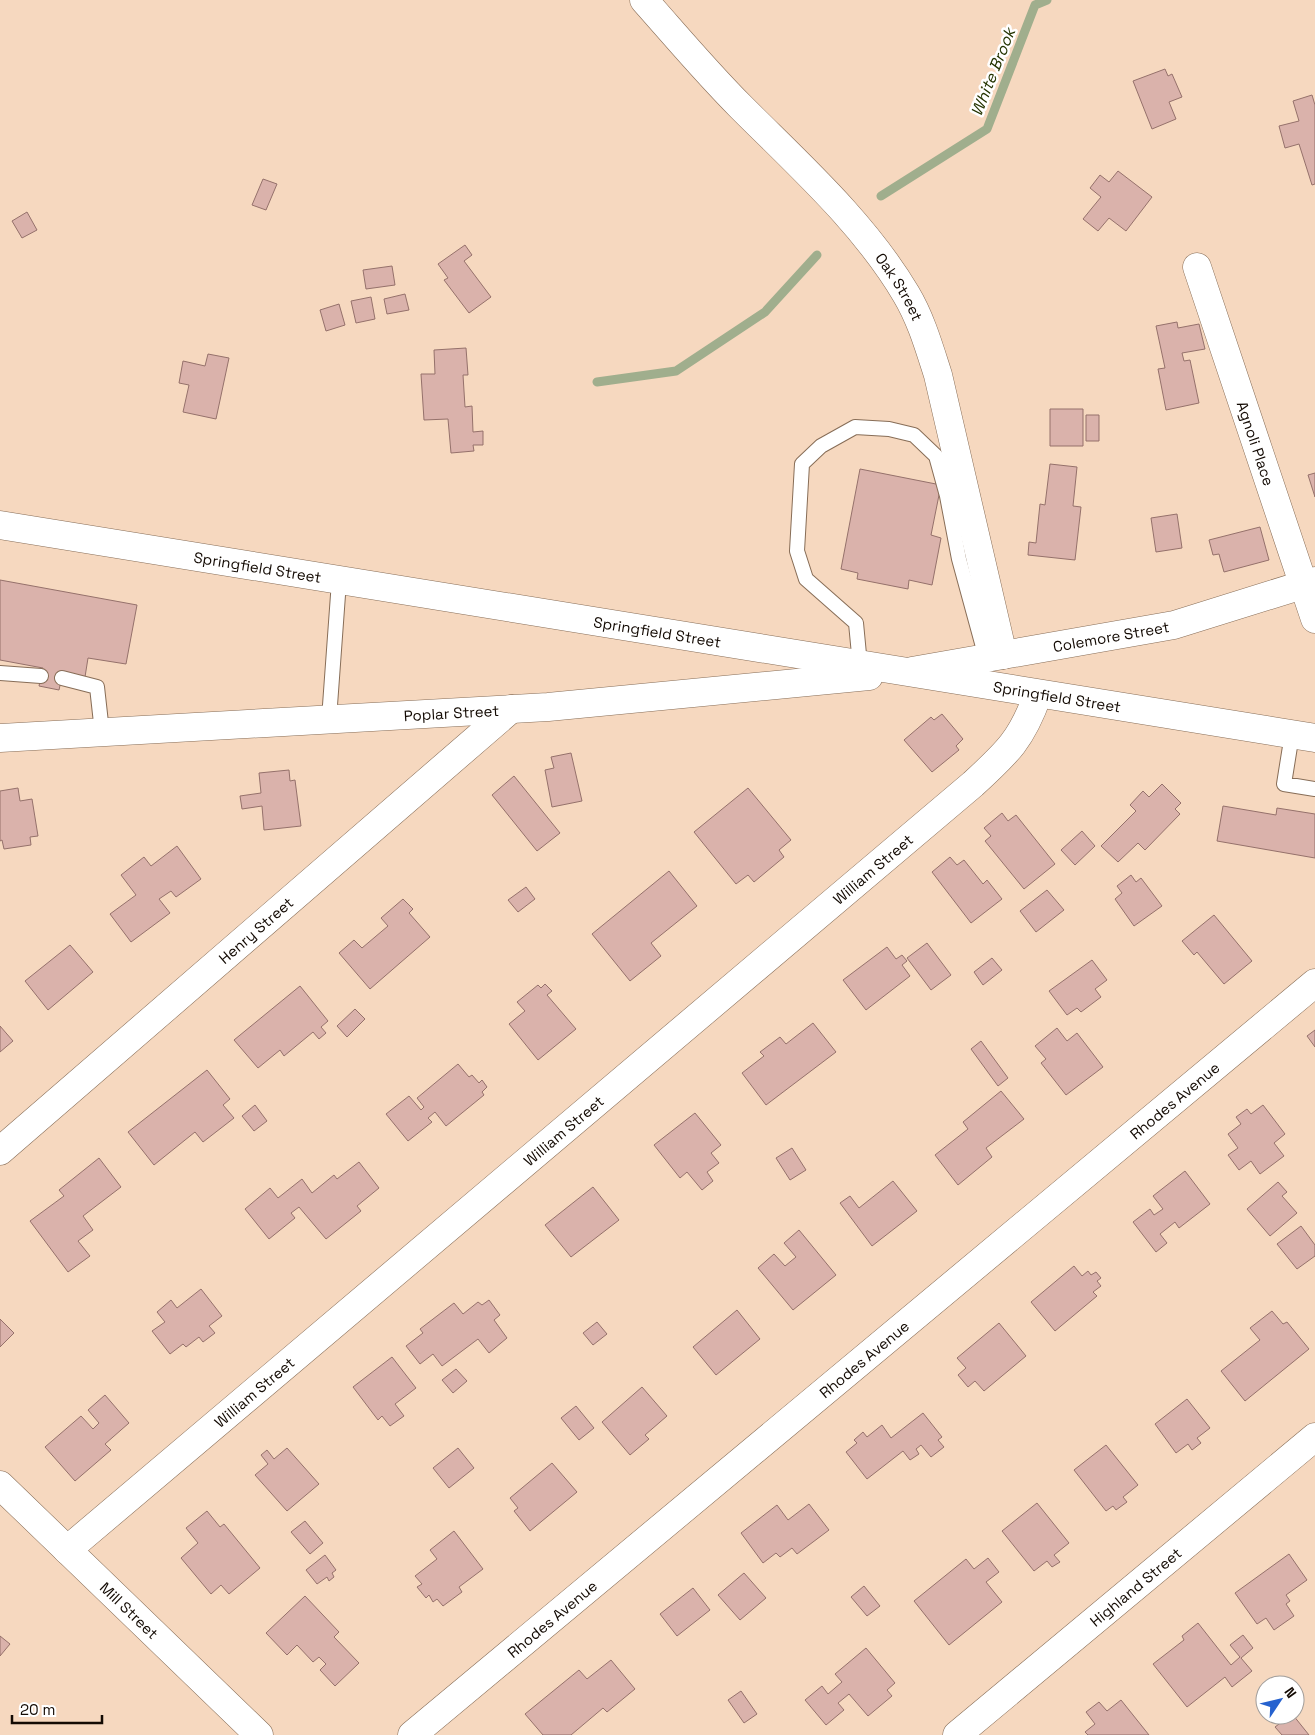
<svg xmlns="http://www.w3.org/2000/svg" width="1315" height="1735" viewBox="0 0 1315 1735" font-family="'Space Grotesk',sans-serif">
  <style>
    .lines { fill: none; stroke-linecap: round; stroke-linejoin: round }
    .stream { stroke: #a0ae8d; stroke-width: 9 }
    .building { fill: #dab2ab; stroke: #95716b }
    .lane-casing { stroke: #876d57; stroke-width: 16 }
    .street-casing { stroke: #876d57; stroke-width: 29 }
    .secondary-casing { stroke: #876d57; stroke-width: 29 }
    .primary-casing { stroke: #876d57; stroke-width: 29 }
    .lane { stroke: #fff; stroke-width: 14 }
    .street { stroke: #fff; stroke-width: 28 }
    .secondary { stroke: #fff; stroke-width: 28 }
    .primary { stroke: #fff; stroke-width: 28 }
    .labels { text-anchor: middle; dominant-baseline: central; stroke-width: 5; stroke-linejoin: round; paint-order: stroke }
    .street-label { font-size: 15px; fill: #130a03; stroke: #fff }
    .water-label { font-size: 16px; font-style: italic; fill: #243400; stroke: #fff }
  </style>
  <rect width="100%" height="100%" fill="#f6d8bf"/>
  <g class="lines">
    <path class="stream" d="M881,196L987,129L1035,5L1047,0
      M597,382L676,371L765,312L817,255"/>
  </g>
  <path class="building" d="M1165,69L1168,76L1172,74L1182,97L1169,102L1176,119L1152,129L1133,81Z
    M1312,95L1315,105V184L1312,185L1299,144L1285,148L1279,126L1299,121L1293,101Z
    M1118,171L1152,197L1126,231L1109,218L1098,231L1083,219L1101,197L1090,188L1100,175L1109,182Z
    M263,179L277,184L266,210L252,205Z
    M27,212L37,230L22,238L12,221Z
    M465,245L472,255L464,261L491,297L469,313L444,280L448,278L438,264Z
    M392,266L395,285L366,289L363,270Z
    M405,294L409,310L387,314L384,299Z
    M371,297L375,319L356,323L351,301Z
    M339,304L345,325L326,331L320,310Z
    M1177,322L1178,328L1199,324L1205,349L1182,353L1184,361L1190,360L1199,403L1166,410L1158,369L1165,368L1156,326Z
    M466,348L468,375H463L465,407L472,406L473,432L483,431V445H473L474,451L451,453L448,419L424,420L421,374H435L434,350Z
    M208,354L229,358L216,419L183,412L189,385L179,383L183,361L205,366Z
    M1050,409H1083V446H1050Z
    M1086,415H1099V441H1086Z
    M1050,464L1077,467L1073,506L1081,507L1075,560L1028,555L1029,542L1036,543L1040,504L1045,505Z
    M860,469L941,485L931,535L941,538L932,585L909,580L908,589L857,579L858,573L841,569Z
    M1315,473V497L1308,475Z
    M1177,514L1182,548L1156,552L1151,518Z
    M1260,527L1269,560L1224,572L1219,554L1213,555L1209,540Z
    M0,580L137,605L126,664L88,658L85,677L63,672L59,690L39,686L43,668L0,660Z
    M942,714L963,739L956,746L959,750L932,772L904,740L931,717L934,720Z
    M571,753L582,801L552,807L545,770L554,768L551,757Z
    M289,770L290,781L295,780L301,826L264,830L262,806L242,809L240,796L261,793L259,773Z
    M514,776L560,833L537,851L492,795Z
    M1162,784L1181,803L1175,809L1180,814L1145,850L1138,843L1118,862L1101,846L1136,811L1130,805L1143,791L1149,797Z
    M18,788L20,801L32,799L38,836L30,837L31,845L4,849L2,840L0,841V791Z
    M748,788L791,840L779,850L784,857L754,882L748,875L736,884L694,832Z
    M1223,806L1276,815L1277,808L1315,814V858L1217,841Z
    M1002,813L1008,821L1016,815L1055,864L1024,889L985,841L991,836L984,828Z
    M1082,831L1095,846L1075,865L1061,850Z
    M177,846L201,879L176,897L171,891L159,899L170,913L131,942L110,914L136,895L121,875L144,857L151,866Z
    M950,857L957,865L964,860L983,884L987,880L1002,899L971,923L932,872Z
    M669,871L697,906L651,943L661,956L630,981L592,934Z
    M1131,875L1136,882L1141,878L1162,906L1134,926L1115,899L1122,893L1117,886Z
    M526,887L535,899L518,912L508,900Z
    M1047,890L1064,910L1036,932L1020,911Z
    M403,899L413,909L409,913L430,937L370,989L339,953L354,940L362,948L388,926L381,918Z
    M1214,915L1252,961L1224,984L1197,952L1194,955L1182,941Z
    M927,943L951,975L931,990L907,958Z
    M70,945L93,972L48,1010L25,981Z
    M887,947L896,959L902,955L907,961L902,965L910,976L866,1010L843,980Z
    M992,958L1002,970L983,985L974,972Z
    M1092,960L1107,980L1095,989L1101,997L1081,1012L1077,1008L1067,1015L1049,991Z
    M545,984L552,991L547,995L576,1029L538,1060L509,1024L525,1011L517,1002L538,985L541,988Z
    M300,986L328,1021L321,1027L326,1033L319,1039L313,1032L284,1056L280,1050L258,1068L234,1040Z
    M355,1009L365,1019L347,1037L337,1026Z
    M813,1023L836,1052L766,1105L742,1073L764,1056L760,1052L780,1037L786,1044Z
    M0,1026L13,1041L0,1052Z
    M1057,1028L1067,1041L1077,1033L1103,1067L1066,1095L1041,1063L1046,1059L1035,1046Z
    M1315,1030V1047L1307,1036Z
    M981,1041L1008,1078L998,1086L971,1049Z
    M458,1064L469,1077L472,1075L479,1083L482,1080L487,1087L482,1092L484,1095L446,1126L435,1112L428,1118L432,1122L408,1141L386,1114L409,1096L421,1110L424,1107L417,1098Z
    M207,1070L230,1099L223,1105L234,1118L203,1142L195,1132L154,1165L128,1132Z
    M1001,1091L1024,1119L986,1148L992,1157L958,1185L935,1155L968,1129L963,1122Z
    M255,1105L267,1121L254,1131L242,1116Z
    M1263,1105L1285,1134L1274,1143L1284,1156L1260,1174L1251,1161L1239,1170L1228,1155L1238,1148L1228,1134L1241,1124L1236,1117L1247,1109L1251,1114Z
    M695,1113L721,1145L711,1153L719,1163L707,1172L713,1181L702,1190L687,1172L680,1178L654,1145Z
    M792,1148L806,1170L790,1180L776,1158Z
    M99,1158L121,1187L83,1216L93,1230L78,1241L90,1256L68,1272L30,1221L64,1196L59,1190Z
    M359,1162L379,1188L357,1206L361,1211L326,1239L299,1207L291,1213L295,1218L269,1239L245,1209L270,1188L278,1198L302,1179L312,1193L334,1175L337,1179Z
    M1185,1171L1210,1204L1179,1228L1175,1222L1160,1234L1167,1243L1156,1252L1133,1222L1150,1209L1154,1215L1163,1209L1153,1196Z
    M893,1181L917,1211L872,1246L840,1203L850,1196L859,1208Z
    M1278,1182L1287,1192L1282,1196L1297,1213L1270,1236L1247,1209Z
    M593,1187L619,1220L571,1257L545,1225Z
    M1301,1226L1315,1245V1256L1297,1269L1277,1244Z
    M799,1230L836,1275L793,1310L758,1268L774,1254L785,1266L796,1257L784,1243Z
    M1074,1266L1082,1276L1088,1271L1091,1275L1096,1272L1101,1278L1097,1281L1101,1286L1093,1292L1097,1296L1055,1331L1031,1302Z
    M201,1289L222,1316L209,1326L215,1333L203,1342L199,1337L186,1347L183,1344L170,1354L152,1331L165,1322L157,1312L171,1300L177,1308Z
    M489,1300L500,1315L494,1320L507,1338L489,1353L478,1339L442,1366L433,1354L420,1364L406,1346L423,1333L420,1329L454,1303L463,1314L478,1302L482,1305Z
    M737,1310L760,1339L716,1375L693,1347Z
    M1272,1311L1283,1324L1287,1322L1309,1349L1245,1401L1221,1371L1260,1340L1250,1328Z
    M0,1319L14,1333L0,1347Z
    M597,1322L607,1334L593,1345L583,1333Z
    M999,1323L1026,1356L984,1391L975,1381L968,1387L958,1375L966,1368L957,1358Z
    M392,1357L416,1388L395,1404L404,1416L390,1426L382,1416L378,1420L353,1387Z
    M456,1369L467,1381L453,1393L442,1380Z
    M642,1387L667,1416L645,1435L649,1439L630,1455L602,1422Z
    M105,1395L129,1423L105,1444L111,1450L75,1481L45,1447L81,1416L93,1429L99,1423L88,1410Z
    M1187,1399L1210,1428L1197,1438L1201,1443L1192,1450L1188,1444L1176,1453L1155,1424Z
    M576,1406L594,1428L579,1440L561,1418Z
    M923,1413L942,1437L938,1440L944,1447L931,1457L921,1445L916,1449L919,1454L910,1460L903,1451L867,1479L846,1452L857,1443L854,1440L863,1432L867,1437L882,1425L891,1438Z
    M1106,1445L1138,1485L1123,1497L1127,1502L1116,1510L1113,1506L1106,1511L1074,1470Z
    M287,1448L319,1484L287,1511L255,1475L268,1464L261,1455L267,1450L274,1459Z
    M458,1448L474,1468L449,1488L433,1468Z
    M552,1463L577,1492L530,1531L514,1511L518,1508L510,1498Z
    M1037,1503L1069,1543L1054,1555L1060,1562L1052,1567L1047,1561L1034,1571L1002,1531Z
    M809,1504L829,1530L797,1554L792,1548L780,1557L776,1553L763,1563L741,1533L777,1505L788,1520Z
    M207,1511L220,1527L224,1524L260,1568L229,1594L221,1585L211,1594L181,1558L198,1543L186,1528Z
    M305,1521L323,1543L310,1554L291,1532Z
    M454,1531L483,1569L459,1587L462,1592L443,1606L437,1599L433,1602L429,1595L426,1598L417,1587L422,1584L415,1576L437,1559L430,1550Z
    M1289,1554L1307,1580L1286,1595L1290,1601L1286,1604L1294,1616L1274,1630L1266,1618L1257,1624L1235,1593Z
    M325,1555L336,1570L332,1573L334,1577L329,1581L327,1577L317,1584L306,1570Z
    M988,1558L999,1572L986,1582L1002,1602L949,1645L914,1601L966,1559L974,1569Z
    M744,1573L766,1598L740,1620L718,1595Z
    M864,1586L880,1606L867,1616L851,1597Z
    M693,1588L710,1610L677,1636L660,1614Z
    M305,1596L339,1632L334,1637L359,1663L335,1686L320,1670L326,1664L319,1657L313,1662L297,1645L287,1655L266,1633Z
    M1198,1623L1231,1665L1240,1657L1230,1645L1243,1635L1253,1648L1241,1658L1252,1671L1232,1687L1225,1677L1187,1707L1153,1664L1184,1640L1182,1636Z
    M0,1636L10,1644L0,1656Z
    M866,1648L895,1683L887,1690L892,1696L868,1716L849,1694L838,1703L844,1710L826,1725L805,1700L822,1686L828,1694L842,1682L835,1674Z
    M611,1660L635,1689L607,1712L603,1708L571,1735H543L525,1714L579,1670L587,1679Z
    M741,1691L757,1714L744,1723L728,1700Z
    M1121,1700L1149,1735H1088L1085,1732L1095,1724L1086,1712L1099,1702L1107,1711Z
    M1291,1715H1293L1309,1735H1282L1275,1727Z"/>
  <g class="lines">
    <defs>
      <path id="lane" d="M860,665L856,623L806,579L797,551L802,464L821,446L855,427L889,429L914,435L936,456L947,496L959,559L986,658
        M0,673L41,676
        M62,678L97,687L102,732
        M329,719L339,581
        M1292,734L1284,784L1315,789"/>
      <g id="street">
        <path id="s1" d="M644,0C676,36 707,73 741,107C799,165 864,223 906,294C921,319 929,347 938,375L1003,655"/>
        <path id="s2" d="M1197,267L1315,619"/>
        <path id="s3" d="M912,671L1174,625L1315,581"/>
        <path id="s4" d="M0,1151L511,709"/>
        <path id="s5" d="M67,1550L973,784C1008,752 1022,739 1038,694"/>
        <path id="s6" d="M412,1735L1315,983"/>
        <path id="s7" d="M957,1735L1315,1437"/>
      </g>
      <g id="secondary">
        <path id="s8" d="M0,1485L259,1735"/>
      </g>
      <g id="primary">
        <path id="s9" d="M0,525L1315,738"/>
        <path id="s10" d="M0,738L548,707L869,676"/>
      </g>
    </defs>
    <use href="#lane" class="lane-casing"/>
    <use href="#street" class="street-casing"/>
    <use href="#secondary" class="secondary-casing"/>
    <use href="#primary" class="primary-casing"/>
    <use href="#lane" class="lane"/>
    <use href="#street" class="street"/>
    <use href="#secondary" class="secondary"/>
    <use href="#primary" class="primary"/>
  </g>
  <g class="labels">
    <g class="street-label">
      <text stroke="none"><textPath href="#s1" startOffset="385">Oak Street</textPath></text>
      <text stroke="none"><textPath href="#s2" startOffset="186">Agnoli Place</textPath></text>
      <text stroke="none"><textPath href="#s9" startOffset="261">Springfield Street</textPath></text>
      <text stroke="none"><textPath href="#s9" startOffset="666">Springfield Street</textPath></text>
      <text stroke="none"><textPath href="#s3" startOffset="202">Colemore Street</textPath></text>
      <text stroke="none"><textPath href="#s9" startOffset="1071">Springfield Street</textPath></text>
      <text stroke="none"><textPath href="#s10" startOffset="452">Poplar Street</textPath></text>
      <text stroke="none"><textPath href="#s5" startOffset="1055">William Street</textPath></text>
      <text stroke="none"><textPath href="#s4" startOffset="338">Henry Street</textPath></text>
      <text stroke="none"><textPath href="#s6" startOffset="992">Rhodes Avenue</textPath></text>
      <text stroke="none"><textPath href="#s5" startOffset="650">William Street</textPath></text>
      <text stroke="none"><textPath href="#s6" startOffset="588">Rhodes Avenue</textPath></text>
      <text stroke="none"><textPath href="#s5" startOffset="245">William Street</textPath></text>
      <text stroke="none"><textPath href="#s7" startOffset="232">Highland Street</textPath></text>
      <text stroke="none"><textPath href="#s8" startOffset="180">Mill Street</textPath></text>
      <text stroke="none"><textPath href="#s6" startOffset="182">Rhodes Avenue</textPath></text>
    </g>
    <g class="water-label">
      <text transform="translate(993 72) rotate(-68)">White Brook</text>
    </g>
  </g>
  <g transform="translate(1280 1700) rotate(55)"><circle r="24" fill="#ffffff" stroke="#a19d9a"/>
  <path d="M0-4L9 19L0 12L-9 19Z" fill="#2662cf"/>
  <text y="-8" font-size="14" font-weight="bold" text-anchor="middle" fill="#130a03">N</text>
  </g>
  <path d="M12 1715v8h90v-8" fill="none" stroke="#130a03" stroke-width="2.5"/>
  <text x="20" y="1715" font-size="15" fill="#130a03" stroke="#ffffff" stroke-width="4" paint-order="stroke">20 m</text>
</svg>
